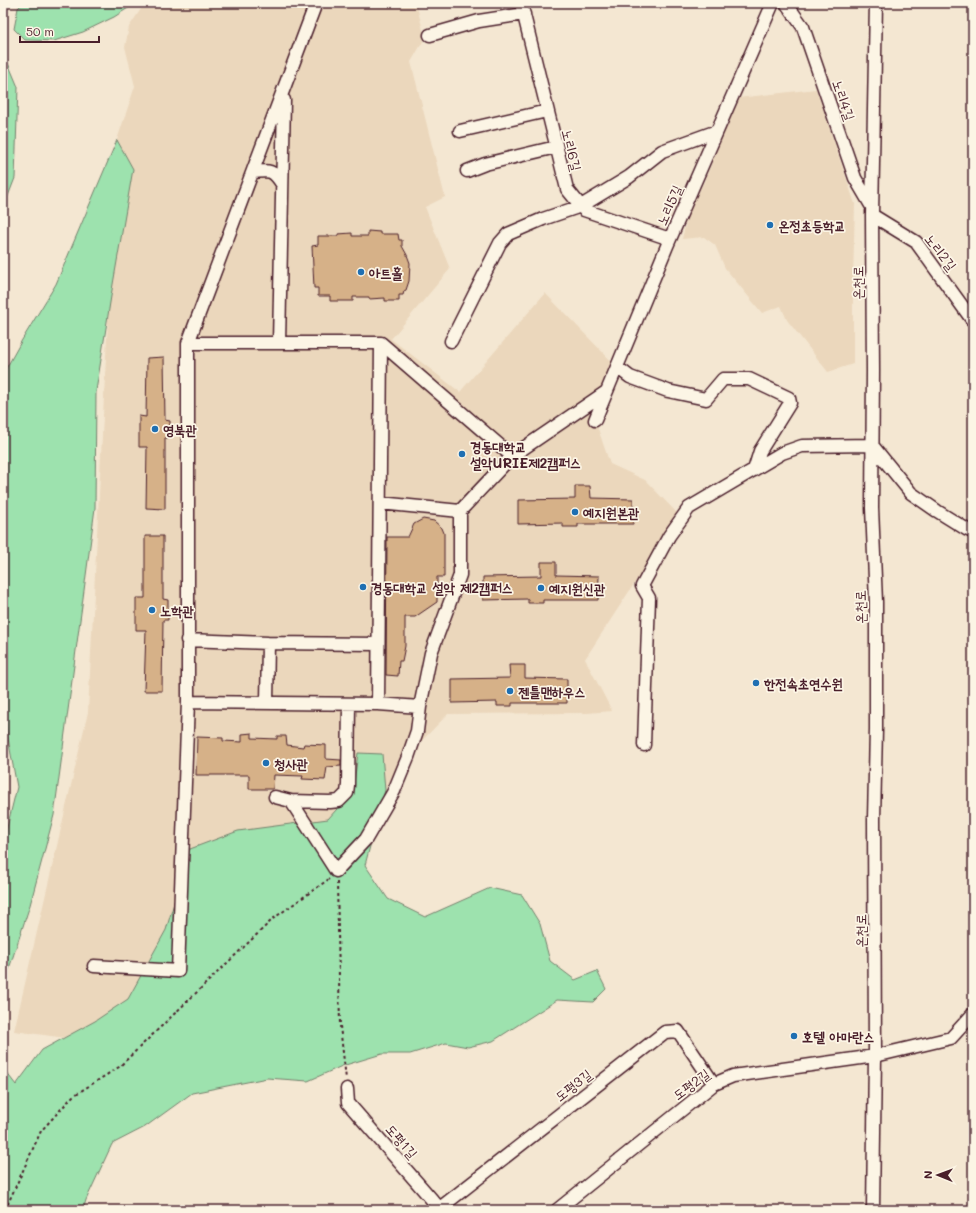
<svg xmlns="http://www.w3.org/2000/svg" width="976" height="1213" viewBox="0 0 976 1213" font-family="Mali,'Poor Story',sans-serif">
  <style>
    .built { fill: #ebd7bc }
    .green { fill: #9de2ae; stroke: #74806c }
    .building { fill: #d6b188; stroke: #4a1f2b }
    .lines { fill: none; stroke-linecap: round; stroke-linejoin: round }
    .minor-casing { stroke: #4a1f2b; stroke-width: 15 }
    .path { stroke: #4a1f2b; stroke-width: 2; stroke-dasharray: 3 3; stroke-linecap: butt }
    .minor { stroke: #fcf5e5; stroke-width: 12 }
    .poi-dot { fill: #1f6fb2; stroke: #fcf5e5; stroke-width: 1.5 }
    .labels { text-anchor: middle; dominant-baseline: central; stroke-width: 3.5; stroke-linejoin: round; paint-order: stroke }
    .street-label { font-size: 14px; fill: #4a1f2b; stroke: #fcf5e5 }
    .poi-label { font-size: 14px; font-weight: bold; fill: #4a1f2b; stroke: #fcf5e5; text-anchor: start }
  </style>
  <rect width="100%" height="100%" fill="#f4e7d2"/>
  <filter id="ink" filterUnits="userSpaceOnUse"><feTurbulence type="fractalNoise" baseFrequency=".025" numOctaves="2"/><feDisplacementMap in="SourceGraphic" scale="8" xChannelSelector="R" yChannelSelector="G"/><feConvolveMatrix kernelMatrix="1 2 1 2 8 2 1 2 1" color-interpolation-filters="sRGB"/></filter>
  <g filter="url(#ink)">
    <path class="built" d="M145,3H416L425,38L411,62L445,197L425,207L450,269L391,339L460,392L545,293L617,367L595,420L610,464L645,480L679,515L585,659L612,711L587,713L448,714L398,765L370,820L81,1040L14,1031L88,712L117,140L135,86L125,47L129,27Z
      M816,89L855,204L853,280V364L828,372L787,320L781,306L762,313L725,268L715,245L704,237L682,239L688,214L705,180L738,98Z"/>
    <path class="green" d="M23,3H136L114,17L83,32L54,41L25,40L14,29L18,8Z
      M3,56H5L18,87L15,178L3,209Z
      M117,140L133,169L112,290L96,391L95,508L54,815L30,905L3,987V844L17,787L3,711V374L22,340L56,284Z
      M358,753L382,754L385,790L365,865L388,899L425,917L490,888L522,895L540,924L550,961L575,980L597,971L606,989L593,1002L557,1000L493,1041L468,1047L446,1043L410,1054H382L342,1066L308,1081L267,1078L192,1093L145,1127L112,1144L86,1200L83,1210H3V1068L16,1085L42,1050L95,1021L128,999L166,930L190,849L238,831L328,819L353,791Z"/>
    <path class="building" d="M368,231L380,232V234H398L399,240H402V246L407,255L410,263L409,281L406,290L404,291L403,295H399V301H385V298L369,299V297H353V301H330V296H318V288H314L312,246L318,245V236H338V234L352,233V236H368Z
      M164,357L165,420L170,421V438H165V509L146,508L147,447H139V416L146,417L147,358Z
      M575,486H590L591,498L633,499V524H578V527H563V523L518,524V500L575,499Z
      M423,519L434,521L442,528L444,533V577H437V602L415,617H405V646L402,661H399L398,676L386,675L387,537H408L414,524Z
      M145,536H163V599L168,600V620H163L162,691H144L146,630H136V598H145Z
      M541,562H556V575L599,576L598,600H543V603H528V599L483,600V577L541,576Z
      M509,665H525V678L567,679V703H512V706H497V702L452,703V679L510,678Z
      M252,733V738L277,739V736H286L287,745L303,747L304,744L326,745V759L341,760V766L327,767L325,780L302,779L303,776L274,775L273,789H249V775H196L197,737L223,738V741L242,742V734Z"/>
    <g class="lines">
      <defs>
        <path id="minor" d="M521,3L567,189L584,210L670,239
          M786,3L803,27L855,178L872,207
          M430,35L479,21L524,14
          M460,131L547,111
          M467,171L485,164L556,147
          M253,172C270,170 273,170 282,184
          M872,215L916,242L973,321
          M451,341L500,243L508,234L543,219L581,206L629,177L662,151L717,131
          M188,343L316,3
          M279,343L284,100
          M381,343L512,456
          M617,367L630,377L668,391L706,399L723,379H749L789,398L790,403L760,451L754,470
          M595,420L667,246L773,3
          M380,503L460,511L512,456L606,392
          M187,640L268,643L378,644
          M267,703L268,643
          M378,704L420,707L431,653L460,575V511
          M644,745L649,598L642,586L669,536L689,508L782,453L802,446L872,445L911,493L937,511L966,529L973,532
          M275,797L291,801L330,802L339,801L347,793L348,785L349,704
          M291,801L336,871L366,839L394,791L408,757L417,731L420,707
          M94,966L178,971L188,702V343H381L378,704L188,702
          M347,1089L348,1103L441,1210
          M440,1208L665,1032L678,1031L714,1084
          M557,1210L714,1084L733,1076L875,1056L951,1038L973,1014
          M873,1210L875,1056L874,819L876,729V602L872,508L873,371L872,215L876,3"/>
      </defs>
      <use href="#minor" class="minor-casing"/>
      <path class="path" d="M337,882L340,1026L346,1079
        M5,1210L41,1131L73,1096L119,1067L274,918L329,879"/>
      <use href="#minor" class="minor"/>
    </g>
  </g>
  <g class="poi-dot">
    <circle cx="770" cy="225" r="4"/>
    <circle cx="361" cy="272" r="4"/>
    <circle cx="155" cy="429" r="4"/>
    <circle cx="462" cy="454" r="4"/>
    <circle cx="575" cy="512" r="4"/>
    <circle cx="363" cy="587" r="4"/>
    <circle cx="541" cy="588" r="4"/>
    <circle cx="152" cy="610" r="4"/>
    <circle cx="756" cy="683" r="4"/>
    <circle cx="510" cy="691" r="4"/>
    <circle cx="266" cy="763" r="4"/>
    <circle cx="794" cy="1036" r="4"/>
  </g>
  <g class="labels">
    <g class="street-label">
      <text transform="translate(844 100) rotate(71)">노리4길</text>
      <text transform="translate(572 150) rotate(76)">노리6길</text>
      <text transform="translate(669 205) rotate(-66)">노리5길</text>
      <text transform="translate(941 252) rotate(52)">노리2길</text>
      <text transform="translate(857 283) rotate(-90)">온천로</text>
      <text transform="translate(860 607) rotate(-91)">온천로</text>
      <text transform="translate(860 931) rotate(-90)">온천로</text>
      <text transform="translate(691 1084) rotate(-36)">도평2길</text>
      <text transform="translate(573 1085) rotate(-38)">도평3길</text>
      <text transform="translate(402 1141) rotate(49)">도평1길</text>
    </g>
    <g class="poi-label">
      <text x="778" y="225">온정초등학교</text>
      <text x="369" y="272">아트홀</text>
      <text x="163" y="429">영북관</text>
      <text x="470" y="446">경동대학교<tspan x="470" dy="16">설악URIE제2캠퍼스</tspan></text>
      <text x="583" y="512">예지원본관</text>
      <text x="371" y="587">경동대학교 설악 제2캠퍼스</text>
      <text x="549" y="588">예지원신관</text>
      <text x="160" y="610">노학관</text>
      <text x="764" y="683">한전속초연수원</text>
      <text x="518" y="691">젠틀맨하우스</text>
      <text x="274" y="763">청사관</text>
      <text x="802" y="1036">호텔 아마란스</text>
    </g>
  </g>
  <rect width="976" height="1213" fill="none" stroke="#fcf5e5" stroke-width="16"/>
  <rect x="8" y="8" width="960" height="1197" fill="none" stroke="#4a1f2b" stroke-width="1.5" filter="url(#ink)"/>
  <g transform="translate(938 1175) rotate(271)" stroke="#fcf5e5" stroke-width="3" paint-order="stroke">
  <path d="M0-3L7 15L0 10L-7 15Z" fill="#4a1f2b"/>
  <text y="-6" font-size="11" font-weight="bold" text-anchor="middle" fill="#4a1f2b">N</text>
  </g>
  <path d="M20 36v6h79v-6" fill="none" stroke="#4a1f2b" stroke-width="2"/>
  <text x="26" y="36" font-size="12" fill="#4a1f2b" stroke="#fcf5e5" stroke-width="3" paint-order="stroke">50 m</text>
</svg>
